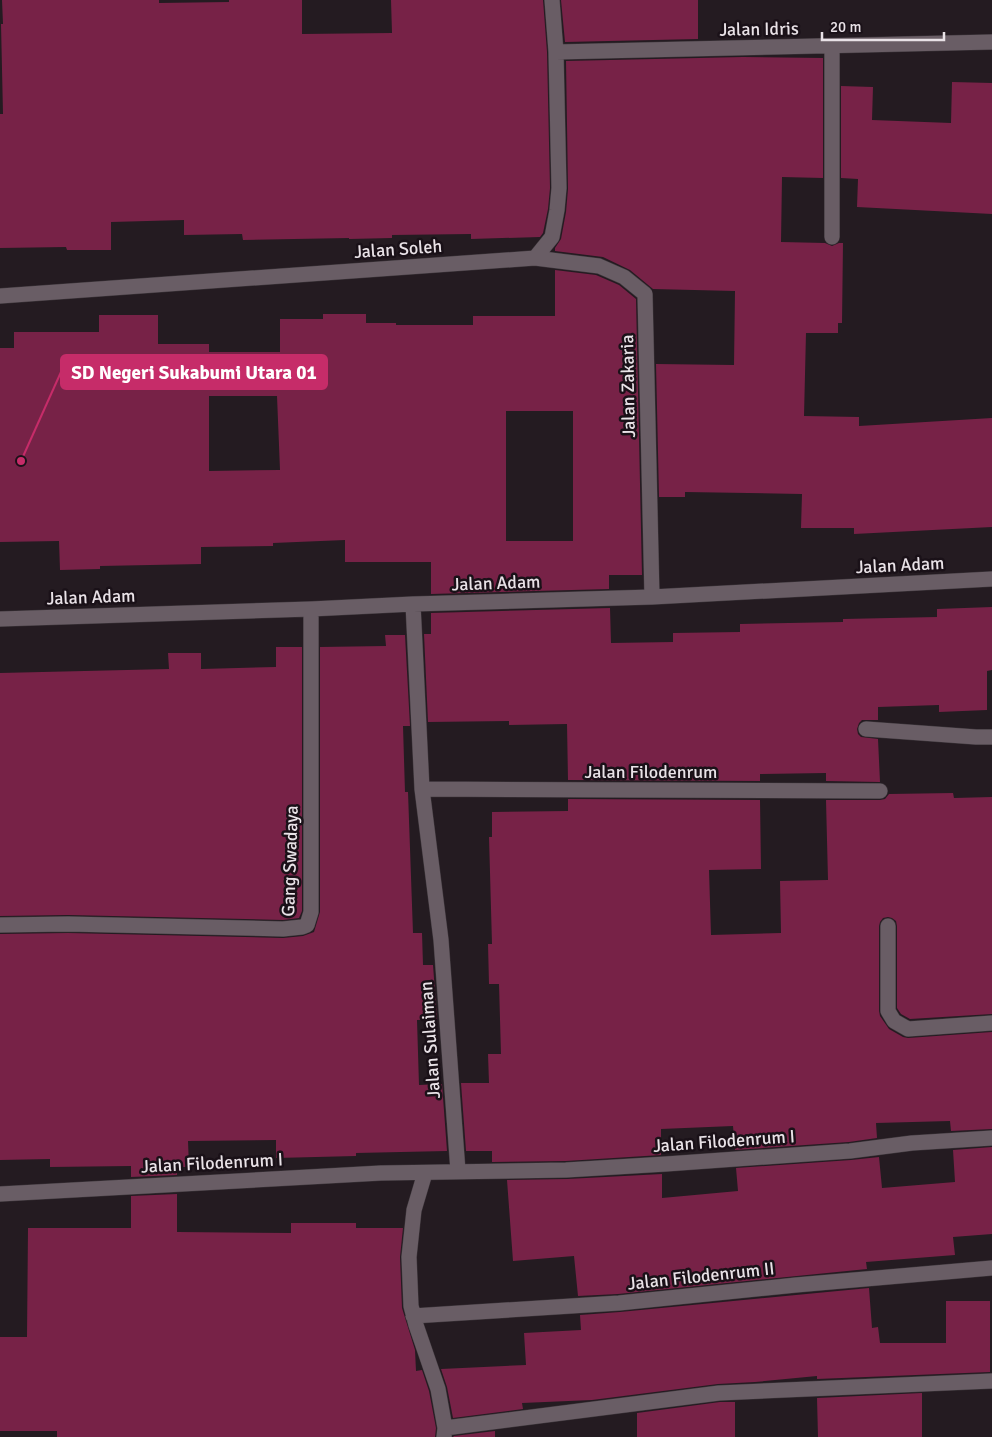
<svg xmlns="http://www.w3.org/2000/svg" width="992" height="1437" viewBox="0 0 992 1437" font-family="Signika,sans-serif">
  <style>
    .building { fill: #772247; fill-rule: evenodd }
    .lines { fill: none; stroke-linecap: round; stroke-linejoin: round }
    .minor-casing { stroke: #3d363b; stroke-width: 16 }
    .minor { stroke: #695d65; stroke-width: 15 }
    .labels { text-anchor: middle; dominant-baseline: central; stroke-width: 5; stroke-linejoin: round; paint-order: stroke }
    .street-label { font-size: 18px; fill: #e9e2e7; stroke: #1a1118 }
    .leader { fill: none; stroke: #c62c69; stroke-width: 2 }
    .callout-dot { fill: #c62c69; stroke: #1a1118; stroke-width: 2 }
    .callout { fill: #c62c69; stroke: #c62c69; stroke-width: 2 }
    .callout-label { font-size: 19px; text-anchor: middle; font-weight: bold; fill: #fff }
  </style>
  <rect width="100%" height="100%" fill="#241b21"/>
  <path class="building" d="M2,0H159V3L229,2V0H302V34L392,33L391,0H543L547,52L550,188L548,209L543,233L540,237L471,239V234L392,235V238L349,239V238L243,240L242,234L184,235V220L111,222V250H67L66,247L0,248V114H3L1,24H3Z
    M561,0H698V39L565,42Z
    M743,57L823,58V178L782,177L781,242L825,243L832,246L839,243H843L842,323H838V333H806L804,416L859,417V426L992,418V527L854,534V528H801L802,494L685,492V497H659L656,364L734,365L735,291L653,289L630,270L603,257L555,251V248L561,239L566,212L568,189L566,61Z
    M952,82L992,83V214L857,207L858,179L841,178V86L873,87L872,120L951,123Z
    M555,270L596,275L619,285L636,299L642,575H609V589L431,594V562H345V540L273,543V546L201,547V564L100,566V569L60,570L59,541L0,542V348H14V332H99V315H158V344H209V352H280V319H323V314H366V323H396V325H473V316H555ZM209,396H277L280,470L209,471ZM506,411H573V541H506Z
    M992,607V670L987,671V710L939,712V705L878,707V720H862L859,723L857,729L858,734L861,737L878,739L880,782L826,781V773L760,774V781L568,780L567,724L509,725V721L428,722L424,634H431V613L610,608L611,643L673,642V633L740,632V624L843,622V619L937,617V609Z
    M385,635H405L410,726H403L405,792H408L413,933H422L423,965H433L437,1019L417,1020L419,1085L442,1084L447,1151L356,1153V1156L276,1158V1140L188,1141L189,1167H177V1175L131,1177V1166L50,1167V1159L0,1160V934L68,933L283,938L303,936L314,932L320,912V647L386,646Z
    M276,647H302V911L299,918L283,920L68,915L0,916V673L169,669L168,653H201V669L276,667Z
    M953,793L954,798L992,797V1014L910,1019L901,1014L897,1008V926L896,921L892,918L888,917L883,918L880,922L879,926V1011L880,1016L889,1029L903,1037L908,1038L992,1032V1129L951,1131L950,1121L876,1123L877,1138L849,1142L735,1150L733,1126L661,1129V1155L566,1161L492,1162V1151H466L461,1083H489L488,1054H501L499,984H489L488,944H492L489,837H492V812L568,811V799L760,800L761,869L709,870L711,935L781,933L780,881L828,880L826,800H880L885,799L889,794Z
    M992,1147V1234L953,1237L955,1255L866,1262L867,1269L618,1294L578,1296L574,1256L513,1261L507,1180L567,1179L662,1174V1198L738,1191L736,1168L851,1160L879,1157L882,1188L955,1182L953,1150Z
    M177,1194V1232L291,1233V1223H356V1228H403L400,1257L402,1308L415,1350L416,1371L422,1370L429,1391L436,1428L435,1437H57V1431H0V1337H27L28,1228H131V1196Z
    M869,1288L872,1328L878,1327L880,1343H946V1301H990V1372L817,1379V1376L755,1382L718,1384L592,1400L522,1403L523,1409L453,1418L447,1387L441,1369L526,1365L524,1333L581,1330L580,1315L620,1312Z
    M922,1393V1437H818L817,1398Z
    M720,1402H735V1437H637V1413Z
    M495,1431V1437H453L454,1436Z"/>
  <g class="lines">
    <defs>
      <path id="minor" d="M556,52L992,42
        M832,237V47
        M535,258L552,237L557,210L559,188L556,52L552,0
        M0,296L535,258L599,266L624,277L645,294L652,597
        M413,604L422,789L441,940L458,1171
        M0,619L311,609L413,604L652,597L992,579
        M866,729L976,737H992
        M422,789L880,791
        M0,925L68,924L283,929L302,927L307,925L311,912V609
        M888,926V1011L894,1021L908,1029L992,1023
        M425,1173L414,1210L409,1257L411,1306L416,1325L438,1389L445,1428L444,1437
        M0,1194L381,1173L566,1170L666,1164L850,1151L912,1143L992,1138
        M413,1316L619,1303L796,1285L992,1268
        M445,1428L719,1393L992,1381"/>
    </defs>
    <use href="#minor" class="minor-casing"/>
    <use href="#minor" class="minor"/>
  </g>
  <g class="labels">
    <g class="street-label">
      <text transform="translate(759 29) rotate(-1)">Jalan Idris</text>
      <text transform="translate(398 249) rotate(-4)">Jalan Soleh</text>
      <text transform="translate(628 386) rotate(-91)">Jalan Zakaria</text>
      <text transform="translate(900 565) rotate(-3)">Jalan Adam</text>
      <text transform="translate(496 583) rotate(-2)">Jalan Adam</text>
      <text transform="translate(91 597) rotate(-2)">Jalan Adam</text>
      <text x="651" y="772">Jalan Filodenrum</text>
      <text transform="translate(290 861) rotate(-88)">Gang Swadaya</text>
      <text transform="translate(430 1040) rotate(-94)">Jalan Sulaiman</text>
      <text transform="translate(724 1141) rotate(-4)">Jalan Filodenrum I</text>
      <text transform="translate(212 1163) rotate(-3)">Jalan Filodenrum I</text>
      <text transform="translate(701 1276) rotate(-6)">Jalan Filodenrum II</text>
    </g>
  </g>
  <path class="leader" d="M21 461L61 372"/>
  <circle class="callout-dot" cx="21" cy="461" r="5"/>
  <rect class="callout" x="61" y="355" width="266" height="34" rx="5"/>
  <g class="callout-label">
    <text x="194" y="379">SD Negeri Sukabumi Utara 01</text>
  </g>
  <path d="M822 32v8h122v-8" fill="none" stroke="#e9e2e7" stroke-width="2.5"/>
  <text x="830" y="32" font-size="15" fill="#e9e2e7" stroke="#1a1118" stroke-width="4" paint-order="stroke">20 m</text>
</svg>
